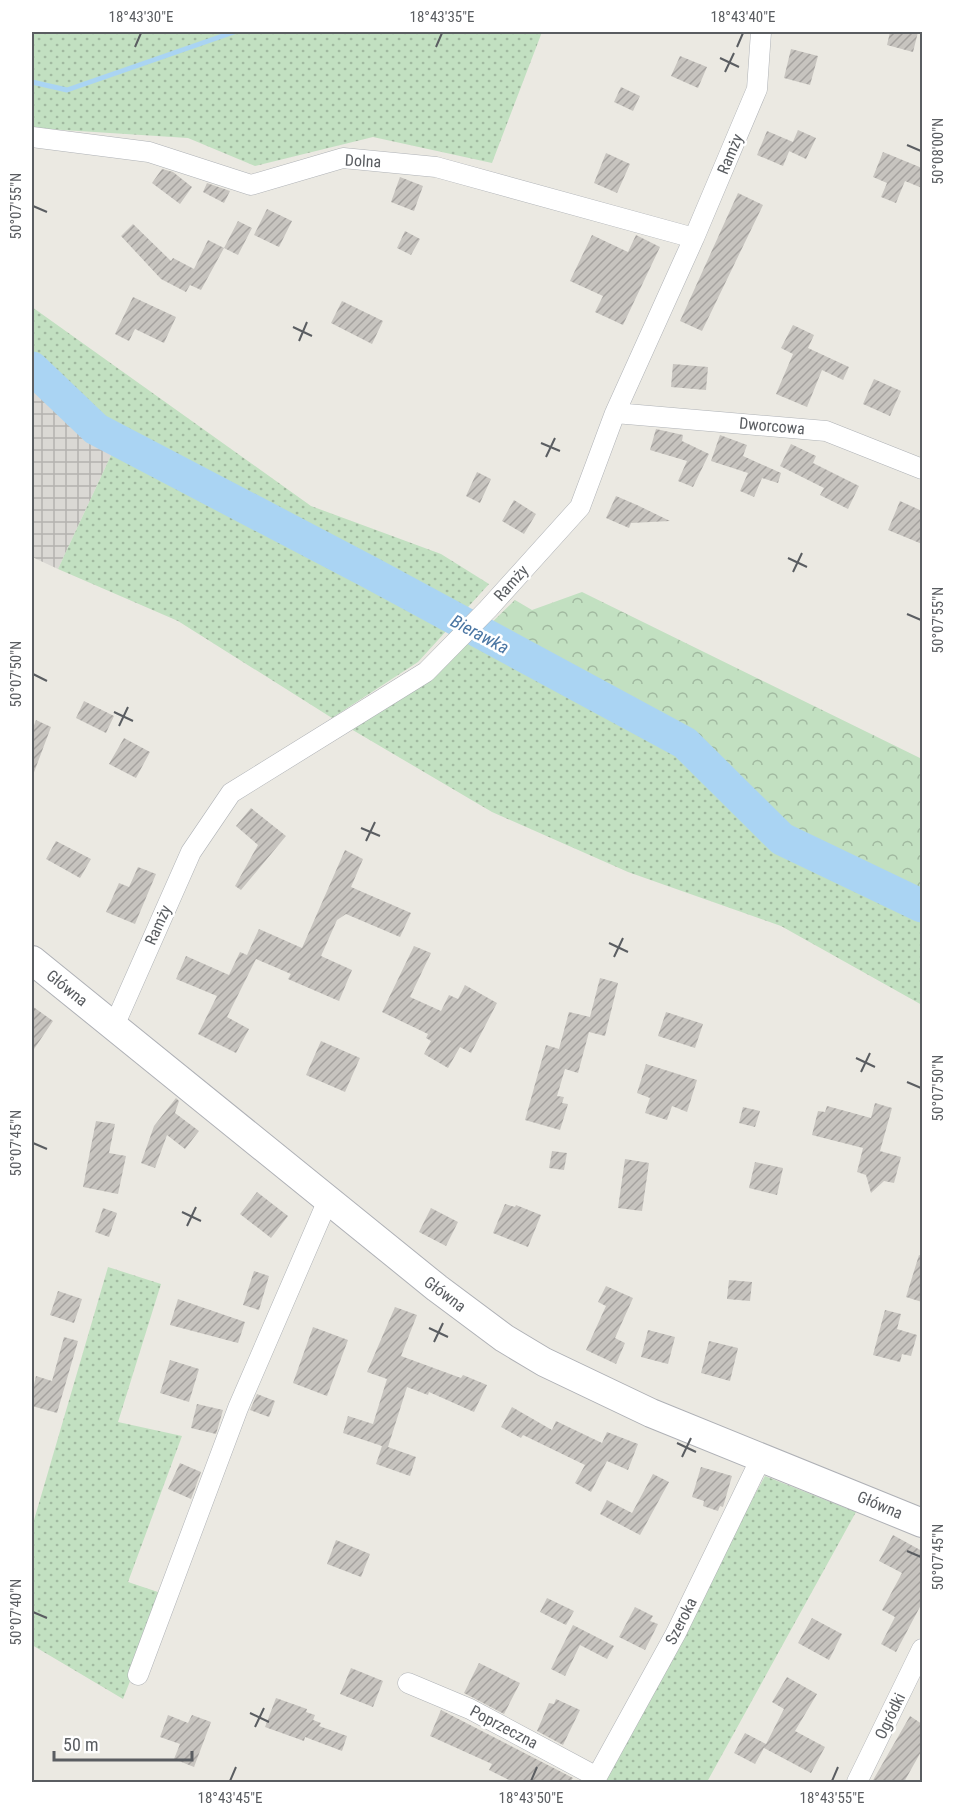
<svg xmlns="http://www.w3.org/2000/svg" width="954" height="1814" viewBox="0 0 954 1814" font-family="'Roboto Condensed',sans-serif">
  <style>
    .industrial { fill: url(#industrial-grid) }
    .grass { fill: url(#grass-dots) }
    .forest { fill: url(#forest-crowns) }
    .lines { fill: none; stroke-linecap: round; stroke-linejoin: round }
    .stream { stroke: #aad4f3; stroke-width: 5 }
    .river { stroke: #aad4f3; stroke-width: 33 }
    .building { fill: url(#building-hatch) }
    .street-casing { stroke: #afb2b6; stroke-width: 21 }
    .secondary-casing { stroke: #afb1b6; stroke-width: 30 }
    .street { stroke: #fff; stroke-width: 20 }
    .secondary { stroke: #fff; stroke-width: 28 }
    .ticks { fill: none; stroke: #5a5d61; stroke-width: 2 }
    .labels { text-anchor: middle; dominant-baseline: central; stroke-width: 5; stroke-linejoin: round; paint-order: stroke }
    .street-label { font-size: 16px; fill: #5a5d61; stroke: #fff }
    .water-label { font-size: 18px; font-style: italic; fill: #4b76a3; stroke: #fff }
    .neatline { fill: none; stroke: #5a5d61; stroke-width: 2 }
    .ticks-label { font-size: 15px; text-anchor: middle; fill: #5a5d61 }
  </style>
  <defs>
    <pattern id="industrial-grid" width="8" height="8" patternUnits="userSpaceOnUse" patternTransform="scale(1.5)"><rect width="8" height="8" fill="#dad8d4"/><path d="M0 4h8M4 0v8" fill="none" stroke="#b4b2af"/></pattern>
    <pattern id="grass-dots" width="8" height="8" patternUnits="userSpaceOnUse" patternTransform="scale(1.5)"><rect width="8" height="8" fill="#c2e0c1"/><path d="M2 2h.1M6 6h.1" fill="none" stroke="#a1b9a0" stroke-width="1.8" stroke-linecap="round"/></pattern>
    <pattern id="forest-crowns" width="20" height="18" patternUnits="userSpaceOnUse" patternTransform="scale(1.5)"><rect width="20" height="18" fill="#c2e0c1"/><path d="M2 6a3 3 0 1 1 6 0M12 15a3 3 0 1 1 6 0" fill="none" stroke="#a1b9a0"/></pattern>
    <pattern id="building-hatch" width="6" height="6" patternUnits="userSpaceOnUse" patternTransform="scale(1.5)"><rect width="6" height="6" fill="#c7c4bf"/><path d="M-1 1l2-2M0 6l6-6M5 7l2-2" fill="none" stroke="#a5a29f"/></pattern>
  </defs>
  <rect width="100%" height="100%" fill="#ebe9e2"/>
  <path class="industrial" d="M32,386L113,451L58,569L32,557Z"/>
  <path class="grass" d="M32,32H542L492,163L373,137L255,166L188,138L32,128Z
    M32,307L311,506L441,554L489,584L418,662L332,718L178,621L58,569L113,451L32,386Z
    M477,634L682,745L753,817L788,846L922,910V1005L781,926L628,872L492,812L351,729L436,673Z
    M108,1267L161,1284L118,1422L182,1436L128,1582L164,1594L123,1699L32,1645V1527Z
    M765,1476L856,1512L707,1782H600Z"/>
  <path class="forest" d="M582,592L922,759V896L788,833L691,739L481,633L515,600L532,610Z"/>
  <g class="lines">
    <path class="stream" d="M32,82L67,90L234,32"/>
    <path class="river" d="M32,368L96,429L371,573L685,743L782,839L922,906"/>
  </g>
  <path class="building" d="M890,32H918L913,52L887,45Z
    M791,49L818,56L810,85L784,78Z
    M680,56L707,67L698,88L671,76Z
    M621,87L640,96L633,111L614,102Z
    M798,130L816,138L806,159L789,151Z
    M767,131L793,142L783,166L757,155Z
    M883,152L922,168V188L905,181L896,203L881,197L887,183L873,177Z
    M606,153L630,164L617,193L594,183Z
    M162,169L173,172L192,187L180,204L152,183Z
    M400,177L423,186L414,211L391,202Z
    M207,183L230,191L224,203L203,192Z
    M738,193L763,205L702,331L680,321Z
    M267,209L292,221L279,247L254,235Z
    M238,221L252,228L238,255L224,248Z
    M133,224L171,261L173,258L194,269L208,240L224,248L201,290L190,285L186,292L161,279L121,236Z
    M405,231L420,239L411,255L397,248Z
    M592,235L628,252L636,235L660,247L623,325L595,312L603,296L570,281Z
    M133,297L176,317L164,343L135,329L129,341L115,334Z
    M342,301L383,321L372,344L331,323Z
    M793,325L814,335L808,348L849,367L843,380L822,370L807,407L776,394L793,354L781,348Z
    M673,364L708,367L706,390L671,387Z
    M874,379L901,391L890,416L863,404Z
    M656,429L683,435L682,441L709,454L693,487L678,481L687,461L650,450Z
    M720,435L747,445L743,456L781,473L778,483L762,478L754,497L740,491L748,473L711,461Z
    M791,444L816,456L813,463L859,486L848,509L820,495L824,488L780,466Z
    M477,472L491,479L480,503L466,496Z
    M616,496L637,505L670,521L631,523L629,528L606,518Z
    M514,500L536,514L524,534L502,521Z
    M900,501L922,511V544L888,530Z
    M84,701L114,716L106,733L76,718Z
    M36,720L51,727L33,775L32,731Z
    M124,738L150,752L136,778L109,764Z
    M251,808L286,836L241,890L235,886L258,845L236,826Z
    M56,841L91,859L80,878L46,859Z
    M345,850L363,859L351,887L411,913L400,937L346,914L337,920L321,956L352,970L339,1001L288,979L291,974L256,959L227,1017L249,1029L236,1053L198,1034L217,996L176,979L186,956L229,975L240,952L247,955L259,929L302,948Z
    M138,867L156,874L135,924L106,912L119,883L129,887Z
    M414,946L431,953L410,997L441,1011L449,995L458,999L465,985L497,1003L471,1053L460,1047L448,1068L424,1054L431,1041L426,1038L428,1034L382,1012Z
    M600,978L618,983L605,1036L589,1032L578,1073L565,1069L557,1096L564,1097L562,1103L568,1104L560,1130L525,1120L546,1045L559,1049L569,1012L590,1017Z
    M32,1006L53,1021L32,1052Z
    M666,1012L703,1024L695,1048L658,1036Z
    M321,1041L360,1058L345,1092L306,1075Z
    M646,1064L697,1080L687,1112L672,1106L667,1120L645,1113L650,1098L637,1093Z
    M176,1098L179,1101L175,1113L199,1131L185,1149L167,1135L155,1168L141,1163L154,1126Z
    M875,1103L892,1108L880,1151L901,1157L894,1183L884,1181L871,1193L866,1175L857,1172L863,1148L812,1135L818,1111L825,1112L827,1106L871,1118Z
    M743,1107L760,1111L755,1127L739,1123Z
    M96,1121L115,1124L109,1153L126,1156L118,1194L83,1187Z
    M552,1151L567,1153L564,1170L549,1168Z
    M625,1159L649,1163L642,1211L618,1208Z
    M755,1162L783,1168L777,1195L749,1188Z
    M257,1192L288,1216L271,1238L240,1214Z
    M505,1204L515,1207L516,1205L541,1215L528,1247L493,1233Z
    M103,1208L117,1213L109,1237L95,1232Z
    M431,1208L458,1222L446,1246L419,1232Z
    M919,1255L922,1256V1302L906,1297Z
    M254,1271L269,1276L259,1310L243,1305Z
    M729,1280L752,1282L750,1301L727,1299Z
    M606,1286L633,1298L615,1338L625,1343L616,1364L586,1350L606,1306L598,1302Z
    M58,1291L82,1299L74,1323L50,1315Z
    M178,1299L245,1322L238,1343L170,1325Z
    M395,1307L417,1315L401,1356L461,1378L463,1375L487,1385L474,1412L429,1392L428,1395L407,1387L388,1447L416,1457L410,1476L376,1464L382,1446L343,1433L348,1416L373,1424L387,1379L367,1372Z
    M885,1310L901,1314L897,1329L917,1335L911,1356L902,1354L900,1362L873,1355Z
    M313,1327L348,1340L327,1396L293,1383Z
    M648,1330L675,1337L668,1364L641,1357Z
    M64,1337L78,1341L57,1413L32,1406V1394L36,1376L52,1381Z
    M709,1341L738,1348L730,1381L701,1373Z
    M170,1360L199,1369L189,1402L160,1393Z
    M257,1394L275,1401L269,1417L250,1410Z
    M197,1404L223,1410L216,1434L191,1428Z
    M512,1407L552,1430L556,1421L602,1443L607,1432L638,1444L628,1470L607,1461L591,1492L575,1483L585,1465L523,1435L521,1438L501,1427Z
    M180,1463L201,1472L191,1499L168,1489Z
    M701,1467L732,1476L723,1507L720,1506L718,1511L703,1506L704,1501L692,1497Z
    M653,1474L669,1482L640,1535L600,1514L607,1500L632,1513Z
    M893,1535L922,1551V1603L896,1652L881,1644L895,1617L882,1610L902,1573L879,1561Z
    M336,1540L370,1554L361,1577L327,1564Z
    M547,1598L574,1611L566,1625L540,1612Z
    M635,1607L653,1616L650,1621L658,1624L645,1650L619,1637Z
    M812,1618L842,1634L829,1660L798,1643Z
    M573,1625L614,1646L607,1659L580,1645L565,1676L551,1669Z
    M479,1663L520,1683L504,1714L464,1693Z
    M351,1668L383,1681L373,1707L340,1694Z
    M787,1677L817,1694L795,1731L825,1747L811,1773L764,1748L784,1709L772,1702Z
    M276,1698L307,1709L306,1712L315,1715L313,1720L321,1723L319,1726L347,1736L342,1751L305,1737L304,1741L265,1727Z
    M556,1699L580,1710L563,1745L537,1731L549,1703L554,1704Z
    M441,1710L573,1778L570,1782H513L489,1770L492,1764L430,1736Z
    M168,1715L188,1723L192,1715L211,1722L194,1767L174,1759L180,1744L160,1737Z
    M910,1716L922,1724V1750L904,1782H872Z
    M745,1733L766,1744L755,1764L734,1753Z"/>
  <g class="lines">
    <defs>
      <path id="street" d="M32,137L149,152L251,185L343,158L436,167L694,238
        M615,413L826,431L922,469
        M114,1026L191,852L231,793L426,672L488,609L580,507L615,413L694,238L757,89L761,32
        M138,1675L238,1408L328,1200
        M408,1683L470,1709L597,1777
        M594,1782L676,1633L762,1456
        M857,1782L922,1649"/>
      <path id="secondary" d="M32,960L437,1288L504,1338L544,1362L651,1413L922,1523"/>
    </defs>
    <use href="#street" class="street-casing"/>
    <use href="#secondary" class="secondary-casing"/>
    <use href="#street" class="street"/>
    <use href="#secondary" class="secondary"/>
  </g>
  <path class="ticks" d="M135,47L141,33M436,47L442,33M737,47L743,33M720,58L739,67M725,72L734,53M907,145L921,151M33,206L47,212M293,327L312,336M299,341L307,322M541,443L560,451M546,457L555,438M788,558L807,567M793,572L802,553M907,614L921,620M33,674L47,681M114,712L133,721M119,726L128,707M361,828L380,836M366,841L375,822M609,943L628,952M614,957L623,938M856,1058L875,1067M861,1072L870,1053M907,1082L921,1088M33,1143L47,1149M182,1212L201,1221M187,1226L196,1207M429,1328L448,1337M434,1342L443,1323M677,1443L696,1452M682,1457L691,1438M907,1551L921,1557M33,1612L47,1618M250,1713L269,1722M255,1727L264,1708M230,1781L236,1767M531,1781L537,1767M832,1781L838,1767"/>
  <g class="labels">
    <g class="street-label">
      <text transform="translate(730 154) rotate(-67)">Ramży</text>
      <text transform="translate(363 161) rotate(3)">Dolna</text>
      <text transform="translate(772 426) rotate(5)">Dworcowa</text>
      <text transform="translate(511 583) rotate(-48)">Ramży</text>
      <text transform="translate(158 925) rotate(-66)">Ramży</text>
      <text transform="translate(67 988) rotate(39)">Główna</text>
      <text transform="translate(445 1294) rotate(37)">Główna</text>
      <text transform="translate(880 1505) rotate(23)">Główna</text>
      <text transform="translate(681 1621) rotate(-63)">Szeroka</text>
      <text transform="translate(890 1716) rotate(-64)">Ogródki</text>
      <text transform="translate(504 1727) rotate(28)">Poprzeczna</text>
    </g>
    <g class="water-label">
      <text transform="translate(480 634) rotate(28)">Bierawka</text>
    </g>
  </g>
  <rect width="954" height="1814" fill="none" stroke="#ffffff" stroke-width="66"/>
  <path d="M54 1751v9h138v-9" fill="none" stroke="#5a5d61" stroke-width="3"/>
  <text x="63" y="1751" font-size="18" fill="#5a5d61" stroke="#ffffff" stroke-width="4.5" paint-order="stroke">50 m</text>
  <rect x="33" y="33" width="888" height="1748" class="neatline"/>
  <g class="ticks-label">
    <text x="141" y="22">18°43'30"E</text>
    <text x="442" y="22">18°43'35"E</text>
    <text x="743" y="22">18°43'40"E</text>
    <text transform="translate(938 151) rotate(-90)" y="5">50°08'00"N</text>
    <text transform="translate(16 206) rotate(-90)" y="5">50°07'55"N</text>
    <text transform="translate(938 620) rotate(-90)" y="5">50°07'55"N</text>
    <text transform="translate(16 674) rotate(-90)" y="5">50°07'50"N</text>
    <text transform="translate(938 1088) rotate(-90)" y="5">50°07'50"N</text>
    <text transform="translate(16 1143) rotate(-90)" y="5">50°07'45"N</text>
    <text transform="translate(938 1557) rotate(-90)" y="5">50°07'45"N</text>
    <text transform="translate(16 1612) rotate(-90)" y="5">50°07'40"N</text>
    <text x="230" y="1803">18°43'45"E</text>
    <text x="531" y="1803">18°43'50"E</text>
    <text x="832" y="1803">18°43'55"E</text>
  </g>
</svg>
